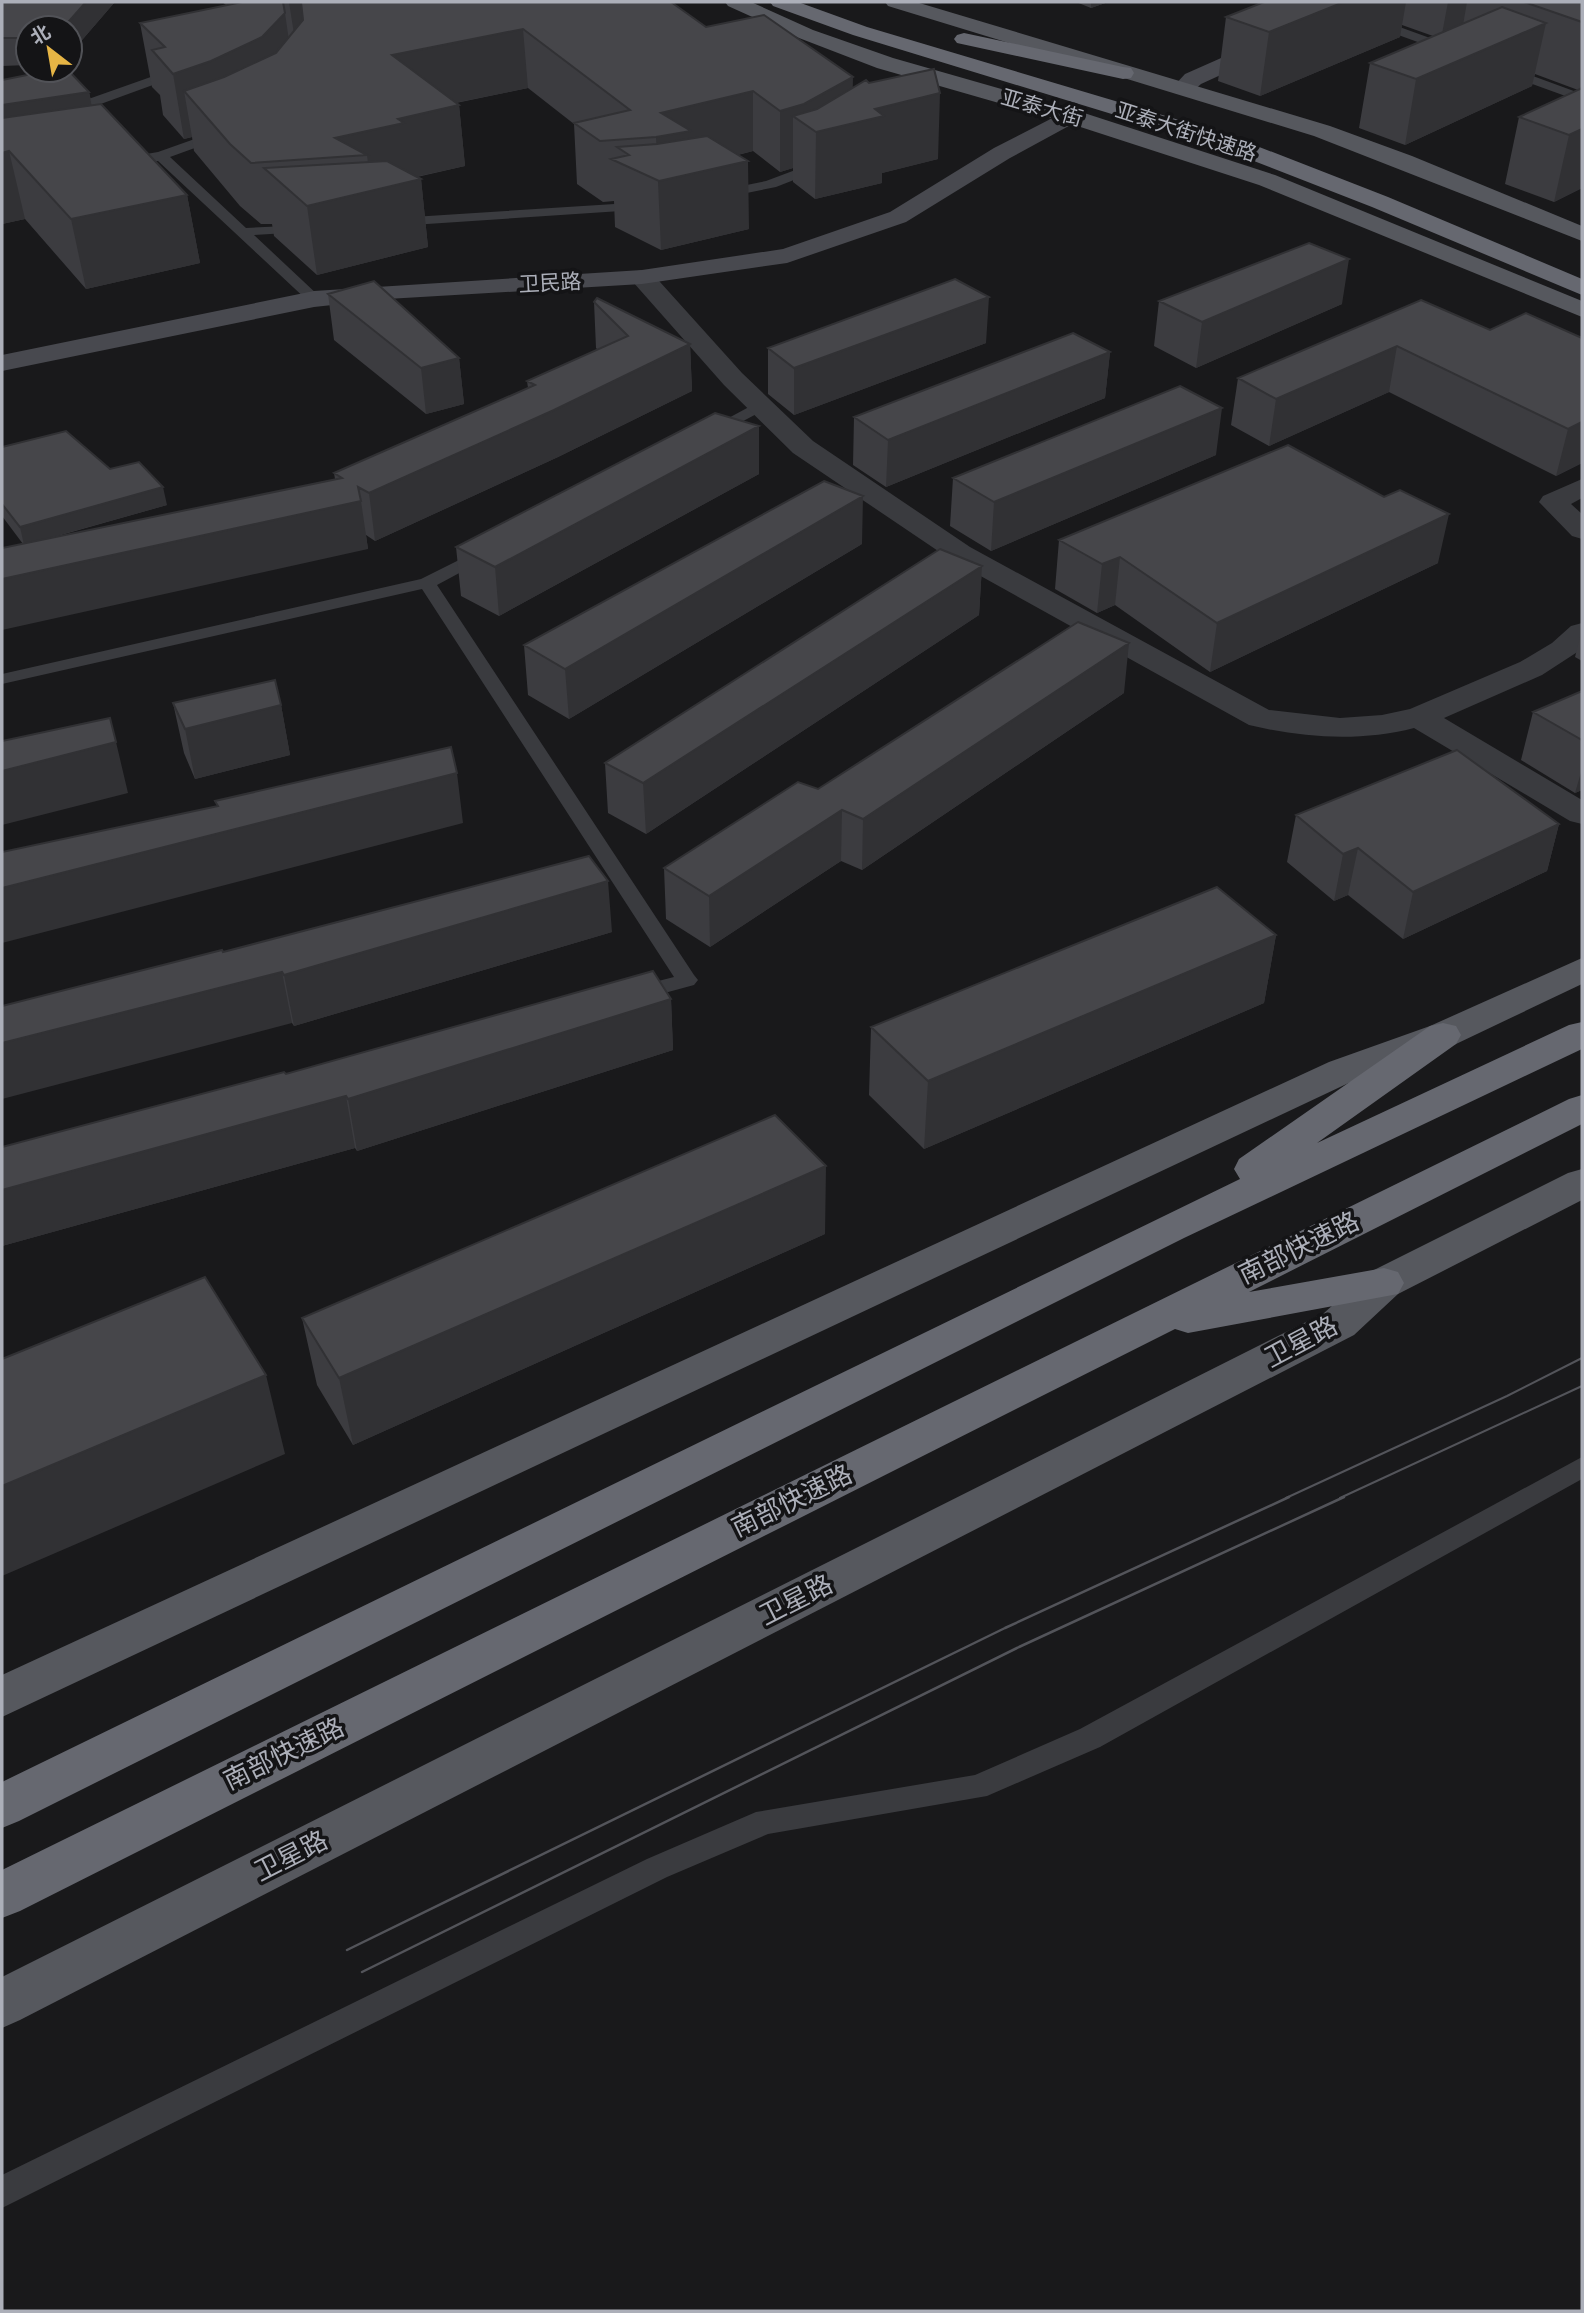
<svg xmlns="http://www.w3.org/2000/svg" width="1584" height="2313" viewBox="0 0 1584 2313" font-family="Karla,'Noto Sans SC',sans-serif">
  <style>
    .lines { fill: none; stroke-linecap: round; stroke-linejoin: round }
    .lane { fill: #3a3b3f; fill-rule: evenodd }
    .street { fill: #3a3b3f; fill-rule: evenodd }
    .secondary { fill: #48494f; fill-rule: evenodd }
    .primary { fill: #56585e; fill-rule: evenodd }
    .highway { fill: #666870; fill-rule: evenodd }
    .tram-far1 { stroke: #53545a; stroke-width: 2 }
    .tram { stroke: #53545a; stroke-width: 2.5 }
    .wall { fill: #3c3c40 }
    .shaded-wall { fill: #313134 }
    .building { fill: #46464a; stroke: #313134; stroke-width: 2 }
    .labels { text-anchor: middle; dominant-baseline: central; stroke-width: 7; stroke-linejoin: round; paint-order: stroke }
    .far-street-label { font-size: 21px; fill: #acafb9; stroke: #141416 }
    .street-label { font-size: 26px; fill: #acafb9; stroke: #141416 }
  </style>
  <rect width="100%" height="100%" fill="#19191b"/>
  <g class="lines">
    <path class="lane" d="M1372,17L1441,42L1452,38L1458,42L1445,49H1437L1368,24V18Z
      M1506,66L1582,94V102L1502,73V67Z
      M179,67L185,71L183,74L87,109L2,119V111L80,102Z
      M220,130L227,134L225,137L170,157L246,228L308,225L310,228L303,232L254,235L319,296L321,299L319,302H309L158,161L123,166L116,162L123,158L158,152Z
      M822,160L829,164L827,167L776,187L717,199L710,195L712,192L766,181Z
      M646,202L653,206L651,209L397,226L390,222L397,218Z
      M760,401L766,403L768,406L766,409L713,437H701L699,434Z
      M485,547L494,552L491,556L437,585L694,975L698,980L694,985L635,1001L627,999L624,994L627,989L674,977L422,589L2,684V674L421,579Z
      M1582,1457V1479L1100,1747L987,1796L768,1834L667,1877L2,2208V2175L647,1859L756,1812L975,1775L1080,1729Z"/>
    <path class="street" d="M642,270L651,272L742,373L813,441L970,547L1269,710L1340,718L1382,715L1410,709L1520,662L1552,643L1571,626L1582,623V649L1542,675L1444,718L1582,800V824L1570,821L1414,728C1360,742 1303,738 1249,725L950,559L793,453L724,385L633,282L630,277L633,272Z
      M1582,479V498L1571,504L1582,514V539L1572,536L1539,502L1543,496Z"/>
    <path class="secondary" d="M1348,2H1374L1371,6L1201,84L1191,93H1175L1172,88L1185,74Z
      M1070,109L1078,111L1081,116L1078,121L1010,158L906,222L787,263L642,284L387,299L314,307L2,371V355L314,291L642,270L783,249L890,212L994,148Z"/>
    <path class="primary" d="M725,2H751L813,30L893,58L1078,111L1275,175L1582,301V317L1259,185L1062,121L877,68L799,38L728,6Z
      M885,2H916L1330,126L1412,156L1582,226V241L1314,136L888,6Z
      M1582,958V984L1456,1044L1355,1080L2,1717V1675L1329,1062L1430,1026Z
      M1582,1169V1200L1398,1294L1354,1335L20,2020L2,2028V1977L1324,1313L1370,1272L1568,1173Z"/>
    <path class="highway" d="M770,2H798L867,27L1226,134L1388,197L1582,279V295L1372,207L1210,144L853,35L773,6Z
      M964,33L1123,67L1131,68L1134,73L1131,78L1123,79L957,43L954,39L957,35Z
      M1582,1022V1049L1184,1238L19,1821L2,1828V1782L1240,1179L1234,1169L1239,1159L1430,1026L1443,1023L1456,1026L1461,1035L1456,1044L1317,1143L1569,1025Z
      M1582,1095V1124L1249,1292L1384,1268L1398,1272L1404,1283L1398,1294L1188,1333L1175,1329L20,1911L2,1918V1870L1569,1099Z"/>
    <path class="tram-far1" d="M1286,1498L1507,1396L1582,1358
      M1340,1498L1582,1386"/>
    <path class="tram" d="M347,1950L1005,1628L1289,1497
      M362,1972L1019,1647L1344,1497"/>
  </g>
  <path class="wall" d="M2,2L114,3L70,54V28H28V65L2,66Z
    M222,2H671L706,27L853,88L938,159L882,173V183L815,199L793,182V168L780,172L753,151L738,155L749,229L661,250L615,227L614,201L603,202L577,184L574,124L528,88L456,103L459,105L465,166L417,177L421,179L428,247L317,275L274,236L272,224H261L240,206L194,151L192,137L184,139L163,115L160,95L152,87L140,23L226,5Z
    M1076,2H1108L1091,8Z
    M1264,2H1582V188L1554,202L1505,184L1519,117L1578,90L1535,74L1532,86L1405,145L1359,128L1370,63L1433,36L1402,25L1400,37L1260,96L1218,81L1226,17Z
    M2,80L89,92L92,105L187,195L200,263L86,289L25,219L2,224Z
    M328,294L459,358L464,404L426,414L334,340Z
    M1421,300L1490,330L1526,313L1582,463L1556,476L1389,392L1269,446L1231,425L1238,378Z
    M1159,301L1342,304L1196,368L1154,346Z
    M594,302L690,344L692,391L558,457L375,541L366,535L368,549L23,544L2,516V447L110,469L167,505L47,539L335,479L334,473L528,388L527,381L598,350L596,348Z
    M986,343L794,415L768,394V348Z
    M1110,352L1105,398L886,487L853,465L854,417Z
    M759,426V474L499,616L461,596L456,547Z
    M1216,455L991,551L950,526L953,478Z
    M1059,540L1438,563L1210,672L1115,605L1097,613L1055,589Z
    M862,544L569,719L528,695L524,645Z
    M982,566L979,615L646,834L608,813L605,763Z
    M1582,630V661L1575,657Z
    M1582,691V790L1575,793L1521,760L1533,712Z
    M1124,693L862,870L841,861L710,947L666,919L664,868L818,789Z
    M173,703L281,705L290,755L195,779L184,753Z
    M1296,815L1559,824L1547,871L1403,939L1348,895L1334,901L1287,862Z
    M612,932L294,1026L292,1023L223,952Z
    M1276,935L1264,1003L924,1149L869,1095L871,1027Z
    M671,999L673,1050L357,1151L355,1148L2,1246V1147L286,1074Z
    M825,1234L353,1445L317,1385L302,1318Z"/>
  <path class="shaded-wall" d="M86,2H114V3L70,54V28H63Z
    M289,2H487L296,47Z
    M1091,2H1108L1091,8Z
    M1344,2H1406L1400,37L1260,96L1269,32Z
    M1448,2H1467L1462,31L1441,39Z
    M285,13L294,76L184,91L192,137L184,139L173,74Z
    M1546,23L1532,86L1405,145L1416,79Z
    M523,29L528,88L399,114L392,55Z
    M28,37V65L26,66L20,38Z
    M853,77L852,124L875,109L940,93L938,159L882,173V183L815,199L816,132L793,116V168L780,172V111Z
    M753,91V151L692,166L748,161L749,229L661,250L656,137L661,113Z
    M89,92L102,158L9,151L25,219L2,224V105Z
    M459,105L465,166L410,178L421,179L428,247L317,275L307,206L371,191L367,155L335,138L398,119Z
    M1582,129V188L1554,202L1569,135Z
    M187,195L200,263L86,289L71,219Z
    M1349,259L1342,304L1196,368L1202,322Z
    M989,297L986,343L794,415V368Z
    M690,344L692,391L558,457L375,541L369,493Z
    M1397,346L1389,392L1269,446L1276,399Z
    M1110,352L1105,398L886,487L888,440Z
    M459,358L464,404L426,414L421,368Z
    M1222,408L1216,455L991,551L994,502Z
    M1582,422V463L1556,476L1568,429Z
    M759,426V474L499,616L495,567Z
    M163,487L167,505L24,545L20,527Z
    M863,496L862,544L569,719L565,669Z
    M361,501L368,549L2,630V579Z
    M1449,514L1438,563L1210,672L1217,623Z
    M1120,557L1115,605L1097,613L1102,564Z
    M982,566L979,615L646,834L643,783Z
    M1129,643L1124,693L862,870L863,819Z
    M281,705L290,755L195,779L185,729Z
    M116,742L128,793L2,825V771Z
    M1582,769V790L1575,793Z
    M457,773L463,823L2,943V888Z
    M842,810L841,861L710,947L709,896Z
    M1559,824L1547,871L1403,939L1413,892Z
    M1358,848L1348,895L1334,901L1343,854Z
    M608,881L612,932L294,1026L284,975Z
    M1276,935L1264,1003L924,1149L928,1081Z
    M282,972L292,1023L2,1099V1043Z
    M671,999L673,1050L357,1151L348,1099Z
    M346,1096L355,1148L2,1246V1190Z
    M826,1166L825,1234L353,1445L339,1378Z
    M266,1375L285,1454L2,1576V1486Z"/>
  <path class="building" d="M2,2H86L63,28H28V37L20,38H2Z
    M242,2H283L285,13L262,37L211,61L173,74L152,50L165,47L140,23Z
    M301,2H671L706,27L764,15L853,77L804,104L780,111L753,91L661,113L691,131L656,137L600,141L574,123L630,110L523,29L392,55L459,105L398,119L404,123L335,138L367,155L251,163L230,144L184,91L224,77L276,53L303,20Z
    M1264,2H1344L1269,32L1226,17Z
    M1524,2H1582V22Z
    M1502,7L1546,23L1416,79L1370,63Z
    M934,69L940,93L875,109L884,116L816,132L793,116L817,109L866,80L869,83Z
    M52,70H68L89,92L2,105V80Z
    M1582,88V129L1569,135L1519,117Z
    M101,104L187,195L71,219L9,151L2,153V118Z
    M707,136L748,161L659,181L611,159L629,155L617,147L657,144Z
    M387,161L421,179L307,206L264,168Z
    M1309,243L1349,259L1202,322L1159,301Z
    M955,279L989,297L794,368L768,348Z
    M374,281L459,358L421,368L328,294Z
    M597,298L690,344L554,410L369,493L358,487L361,501L2,579V548L342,478L334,473L535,385L527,381L628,336L594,302Z
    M1421,300L1490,330L1526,313L1582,338V422L1568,429L1397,346L1276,399L1238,378Z
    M1073,333L1110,352L888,440L854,417Z
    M1180,386L1222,408L994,502L953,478Z
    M715,413L759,426L495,567L456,547Z
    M66,431L110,469L139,462L163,487L20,527L2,504V447Z
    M1288,445L1384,497L1400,490L1449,514L1217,623L1120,557L1102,564L1059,540Z
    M824,481L863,496L565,669L524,645Z
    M940,549L982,566L643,783L605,763Z
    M1078,622L1129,643L863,819L842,810L709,896L664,868L798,782L818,789Z
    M275,680L281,705L185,729L173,703Z
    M1582,691V740L1533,712Z
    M110,718L116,742L2,771V741Z
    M451,747L457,773L2,888V852L218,806L215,801Z
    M1457,750L1559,824L1413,892L1358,848L1343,854L1296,815Z
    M589,856L608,881L284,975L282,972L2,1043V1006L222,950L223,952Z
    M1217,887L1276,935L928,1081L871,1027Z
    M653,971L671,999L348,1099L346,1096L2,1190V1147L284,1072L286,1074Z
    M775,1115L826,1166L339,1378L302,1318Z
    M205,1277L266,1375L2,1486V1359Z"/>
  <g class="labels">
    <g class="far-street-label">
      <text transform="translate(1042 108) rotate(16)">亚泰大街</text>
      <text transform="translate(1186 132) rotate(18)">亚泰大街快速路</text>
      <text transform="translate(550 283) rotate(-3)">卫民路</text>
    </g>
    <g class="street-label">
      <text transform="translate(1299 1248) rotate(-26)">南部快速路</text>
      <text transform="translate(1301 1342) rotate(-28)">卫星路</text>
      <text transform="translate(792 1501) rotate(-26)">南部快速路</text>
      <text transform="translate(796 1600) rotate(-27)">卫星路</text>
      <text transform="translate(284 1754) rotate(-26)">南部快速路</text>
      <text transform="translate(291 1856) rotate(-27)">卫星路</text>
    </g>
  </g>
  <rect width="1584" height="2313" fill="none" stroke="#acafb9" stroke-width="7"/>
  <g transform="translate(49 49) rotate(329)"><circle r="33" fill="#141416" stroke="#515257" stroke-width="2"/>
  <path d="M0-5L12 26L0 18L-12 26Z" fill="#e6b545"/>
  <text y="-10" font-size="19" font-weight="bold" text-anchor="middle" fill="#acafb9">北</text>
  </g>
</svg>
